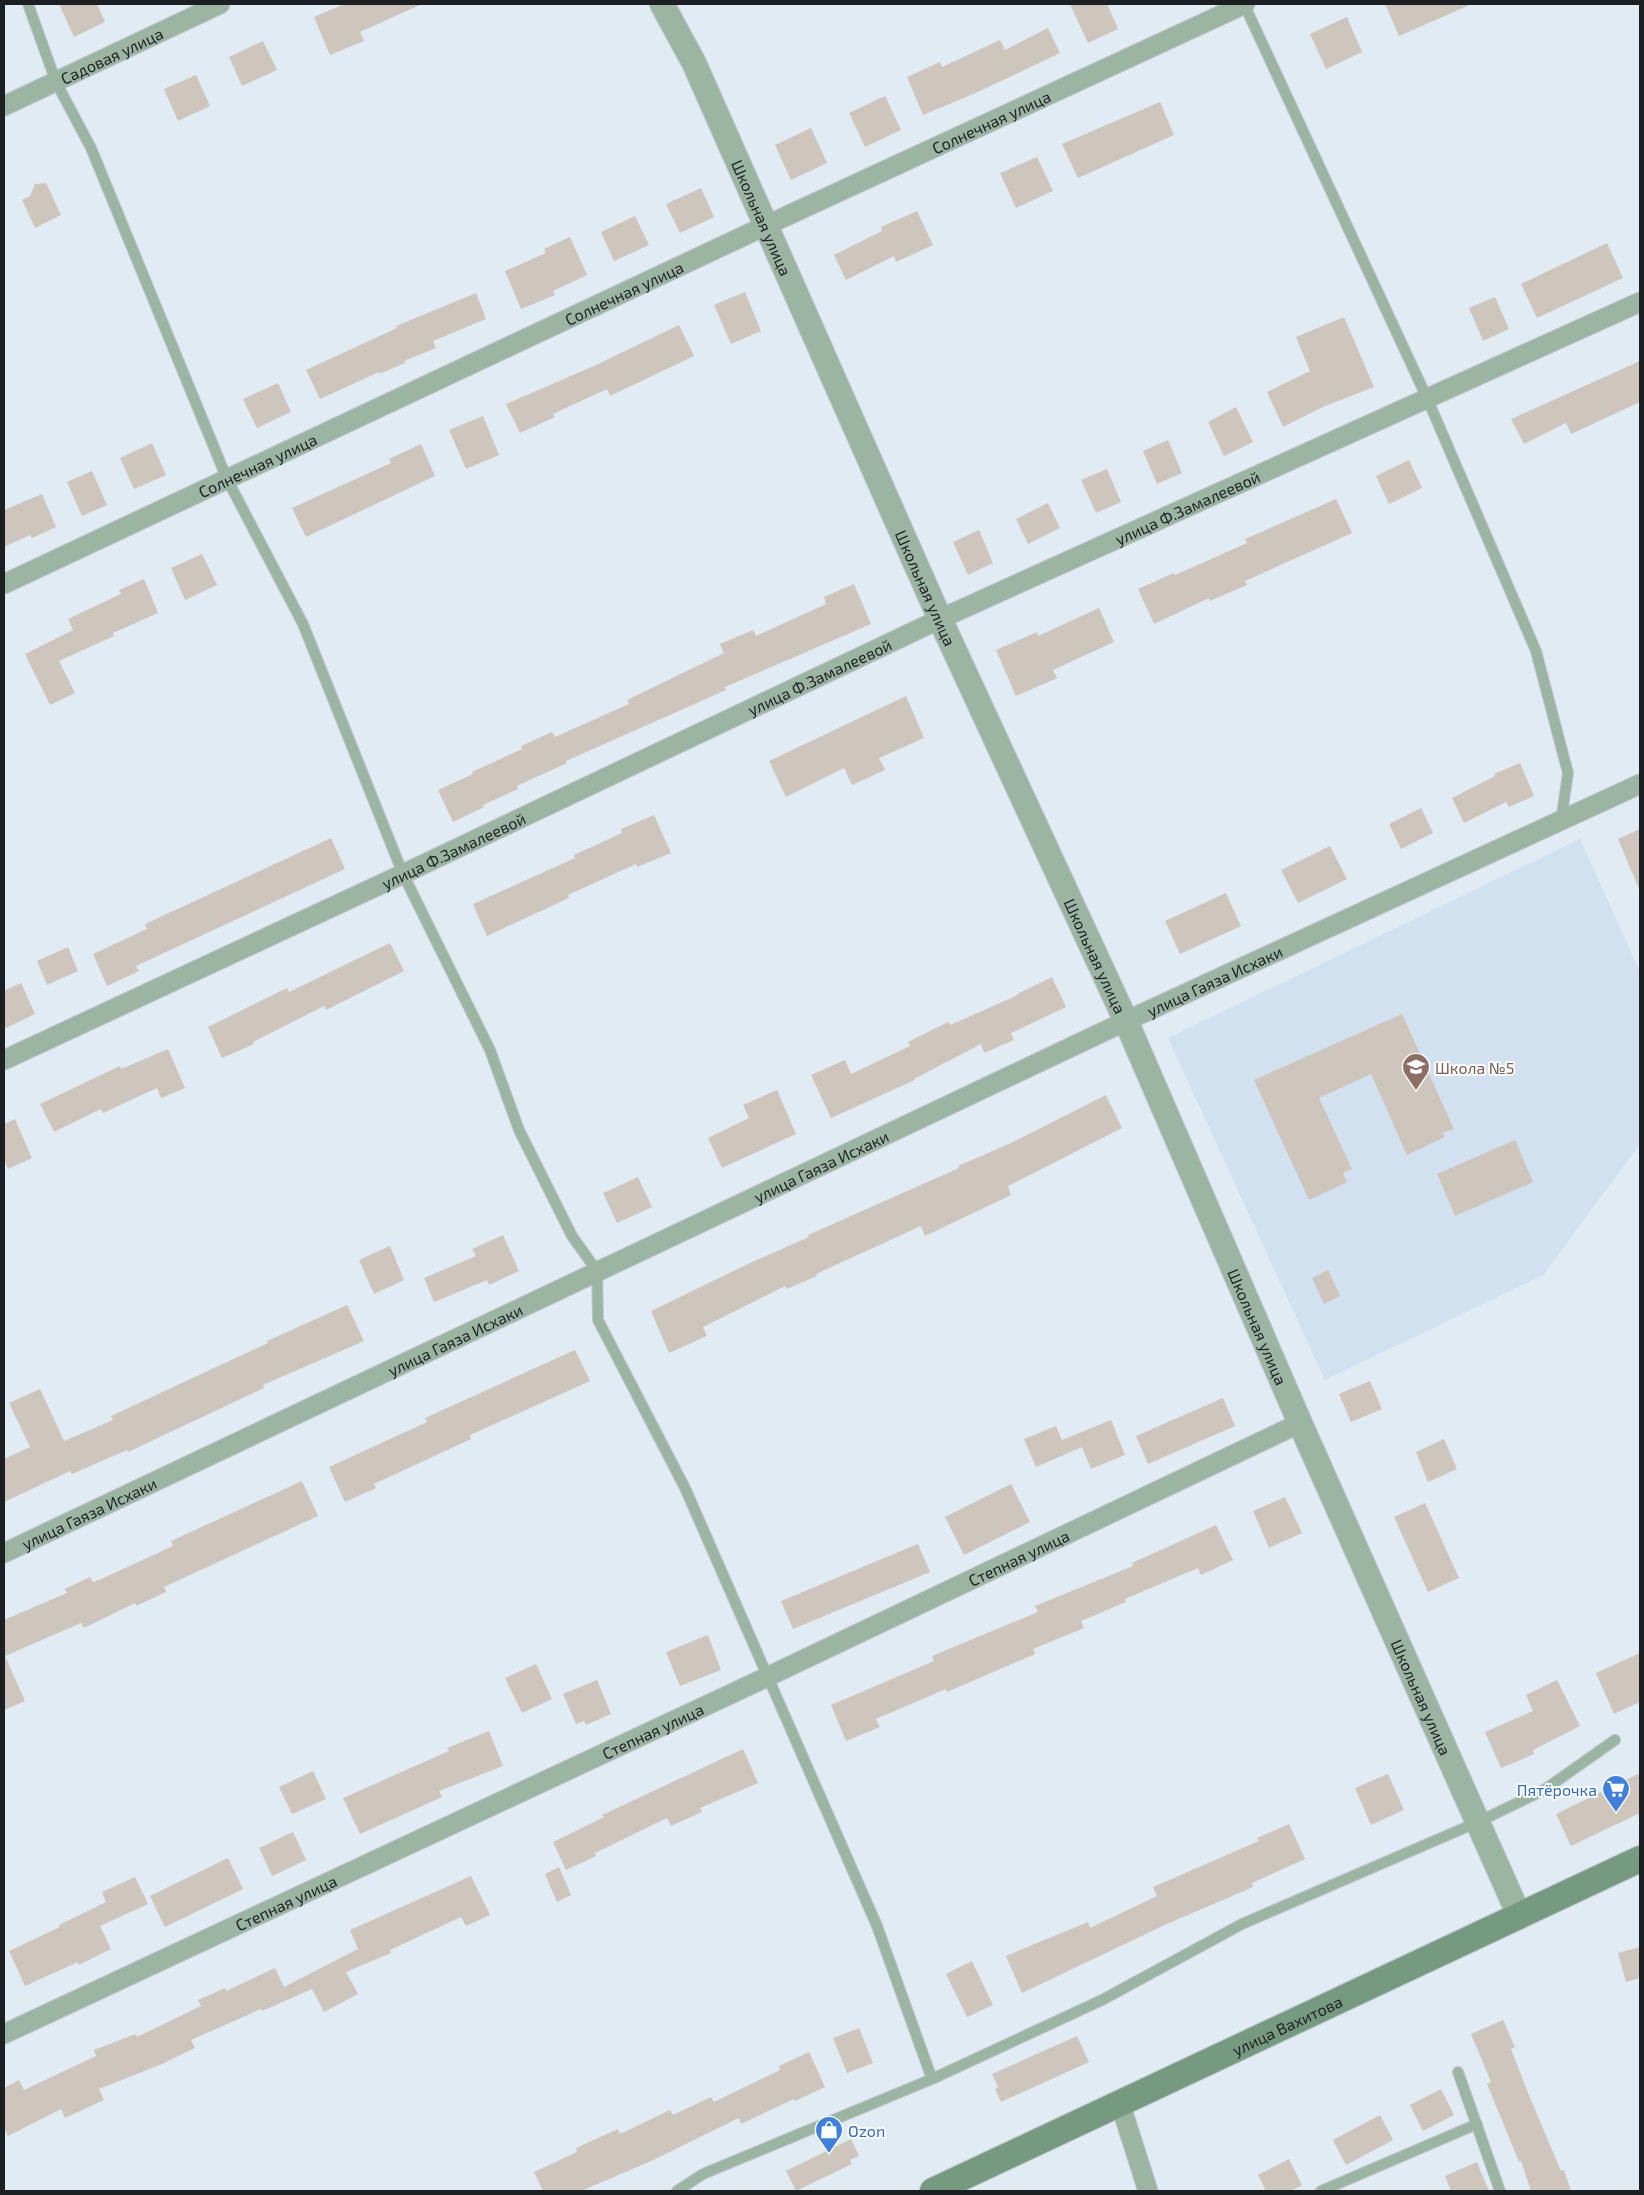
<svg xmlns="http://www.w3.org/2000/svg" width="1644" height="2195" viewBox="0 0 1644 2195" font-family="'Exo 2',sans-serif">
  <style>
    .built { fill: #d1e1f0 }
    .building { fill: #cec5bc }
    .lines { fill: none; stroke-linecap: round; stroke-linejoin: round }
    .service-casing { stroke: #bec6ce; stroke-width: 12 }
    .minor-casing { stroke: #bec6ce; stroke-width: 21 }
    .tertiary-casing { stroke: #bec6ce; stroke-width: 26 }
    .secondary-casing { stroke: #bec6ce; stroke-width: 28 }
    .service { stroke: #9cb4a2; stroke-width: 10 }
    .minor { stroke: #9cb4a2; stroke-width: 19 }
    .tertiary { stroke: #9cb4a2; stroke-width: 24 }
    .secondary { stroke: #769a7f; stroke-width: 26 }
    .labels { text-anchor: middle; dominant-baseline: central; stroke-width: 4; stroke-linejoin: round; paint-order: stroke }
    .street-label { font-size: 16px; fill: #1c2023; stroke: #fff }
    .education-label { font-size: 16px; fill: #785e54; stroke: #fff; text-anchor: start }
    .shop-label { font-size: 16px; fill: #366cbe; stroke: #fff; text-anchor: end }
  </style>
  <rect width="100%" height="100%" fill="#e1ebf4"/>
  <path class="built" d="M1580,839L1640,972V1144L1543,1275L1325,1380L1168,1038Z"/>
  <path class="building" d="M59,4H97L105,22L74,37Z
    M345,4H422L360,32L364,41L330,55L314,17Z
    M1070,4H1107L1118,29L1088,43Z
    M1385,4H1472L1399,36Z
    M1347,17L1362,52L1326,69L1310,34Z
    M1048,28L1060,53L980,91L923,115L907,77L940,62L942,67L1000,40L1005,50Z
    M263,41L277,70L242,86L229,57Z
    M196,75L210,106L178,121L164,89Z
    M885,96L901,130L865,147L849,113Z
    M1160,102L1174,135L1078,178L1062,144Z
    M811,128L827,163L791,180L775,145Z
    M1037,157L1053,191L1016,208L1000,173Z
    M46,183L61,215L35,228L22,200L30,196L35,184Z
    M701,188L714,217L680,233L666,204Z
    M917,211L933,245L896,262L894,256L846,280L834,255L882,231L881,227Z
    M635,216L649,245L614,261L601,232Z
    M570,237L587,275L553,291L555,295L521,309L505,271L546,253L544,249Z
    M1607,243L1623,278L1537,318L1521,284Z
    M745,292L761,331L731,344L714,305Z
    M476,293L486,319L433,341L436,348L404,361L405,363L379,374V372L320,399L306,370L397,328L396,326Z
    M1495,297L1509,329L1483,341L1469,308Z
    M1344,317L1374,387L1325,406L1283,427L1267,392L1310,371L1296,337Z
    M679,325L694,356L610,396L607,389L553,414L555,417L520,433L506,404L596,365Z
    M1640,361V402L1571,434L1566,423L1524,444L1511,419Z
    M278,383L291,412L257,428L243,399Z
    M1236,407L1253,442L1224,456L1208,422Z
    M483,416L499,455L466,469L449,430Z
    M1168,440L1182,473L1157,484L1143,451Z
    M152,443L166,475L134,489L120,458Z
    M421,444L435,476L306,537L292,508L391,463L389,459Z
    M1409,460L1422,488L1389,504L1376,476Z
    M1107,469L1121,502L1096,513L1081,480Z
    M92,471L107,505L82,516L67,482Z
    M42,494L56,527L32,538L30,535L4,547V510Z
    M1336,499L1352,533L1245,581L1247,585L1210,601L1209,598L1154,624L1138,589L1174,573L1175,575L1247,543L1245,539Z
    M1048,503L1060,528L1028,544L1016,519Z
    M979,530L993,563L968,575L953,542Z
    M202,554L217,585L185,600L171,568Z
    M144,579L158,613L113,633L114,636L59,661L75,693L50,705L25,654L73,630L68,619L121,594L119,590Z
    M854,584L871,624L725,687L726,690L566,761L567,763L517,786L518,789L483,805L484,807L453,822L438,790L473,774L472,772L522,749L521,746L552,732L555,737L629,704L627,700L724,653L720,644L753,630L756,636L826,604L824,597Z
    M1099,608L1114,642L1053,670L1057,678L1016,696L996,650L1037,632L1038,636Z
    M906,696L924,738L879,758L885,770L852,785L844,768L786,797L769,761Z
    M1520,763L1534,796L1509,807L1506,802L1464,823L1452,798L1495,776L1494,774Z
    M1421,808L1433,833L1401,849L1389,824Z
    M654,815L671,853L637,867L636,864L568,895L569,898L487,936L473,904L575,858L574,855L622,833L621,829Z
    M1640,829V891L1618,839Z
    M331,838L345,869L136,966L139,971L107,986L93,954L147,929L145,924Z
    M1330,846L1347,879L1298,903L1281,870Z
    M1226,893L1241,926L1180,954L1165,921Z
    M390,943L404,971L326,1010L324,1006L253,1042L254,1044L222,1058L208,1027L287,988L289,992Z
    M68,947L78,971L47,985L37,961Z
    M1052,977L1066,1007L1011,1033L1014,1040L984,1053L981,1044L914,1079L915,1080L831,1118L811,1075L845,1060L851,1074L910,1046L908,1042L948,1022L950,1025L1018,995L1017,994Z
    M21,983L35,1014L4,1029V991Z
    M1402,1014L1454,1129L1443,1133L1445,1137L1407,1155L1371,1074L1319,1098L1352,1169L1343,1173L1347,1182L1309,1200L1254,1080Z
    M168,1049L185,1088L161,1098L157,1088L103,1113L101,1109L54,1132L40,1104L120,1066L121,1069Z
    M777,1090L796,1134L722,1168L708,1138L749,1118L743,1105Z
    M1106,1095L1122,1128L1008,1186L1011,1195L925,1236L921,1226L816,1274L817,1276L787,1289L785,1286L703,1327L707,1336L669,1353L651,1311L750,1263L809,1237L808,1235L959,1168L958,1166L1011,1143Z
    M15,1119L32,1158L8,1169L4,1158V1124Z
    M1515,1140L1533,1182L1455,1216L1437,1174Z
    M638,1177L652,1207L617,1223L603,1193Z
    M503,1235L519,1271L489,1285L487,1280L434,1302L424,1278L476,1256L472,1249Z
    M390,1246L404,1280L374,1294L359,1260Z
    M1328,1270L1340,1296L1324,1304L1312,1278Z
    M347,1305L364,1341L263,1385L264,1388L128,1452L127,1450L72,1474L70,1471L4,1502V1459L30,1447L9,1403L40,1389L64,1441L113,1420L111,1416L268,1343L267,1341Z
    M575,1350L590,1381L470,1435L471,1439L374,1484L376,1488L345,1502L329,1467L427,1422L425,1418Z
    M1370,1381L1382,1409L1351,1422L1339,1394Z
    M1223,1398L1235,1426L1148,1464L1136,1436Z
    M1111,1420L1125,1455L1091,1469L1082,1447L1036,1467L1024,1439L1056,1426L1062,1440Z
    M1444,1439L1457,1469L1428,1482L1416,1452Z
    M302,1481L318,1516L164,1587L166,1592L136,1606L135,1603L84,1628L81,1623L5,1656L25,1701L4,1710V1620L67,1593L65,1589L90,1577L93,1582L99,1580L173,1546L171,1541Z
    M1011,1484L1030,1522L964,1555L945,1517Z
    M1285,1497L1302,1533L1269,1548L1253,1511Z
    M1425,1503L1459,1578L1428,1592L1394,1517Z
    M1216,1525L1233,1560L1201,1575L1198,1568L1125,1599L1126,1602L1081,1621L1084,1628L1033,1649L1035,1654L947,1692L946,1689L876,1719L880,1727L846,1741L831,1705L934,1661L932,1656L1038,1612L1035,1606L1133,1566L1132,1563Z
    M918,1544L930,1572L793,1629L781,1601Z
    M708,1635L721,1670L680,1686L666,1652Z
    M1640,1653V1702L1614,1714L1596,1673Z
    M536,1664L552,1699L522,1713L505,1678Z
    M597,1680L611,1714L586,1725L584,1721L576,1724L563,1694Z
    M1557,1680L1580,1726L1533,1750L1534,1754L1501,1768L1485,1732L1533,1711L1526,1695Z
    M489,1731L503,1766L439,1791L442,1797L360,1834L343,1798L449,1751L447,1748Z
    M743,1749L758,1783L700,1808L702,1812L671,1826L667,1818L595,1853L596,1856L566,1870L553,1842L604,1817L602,1815Z
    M313,1771L326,1799L292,1814L279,1787Z
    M1640,1773V1813L1571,1846L1556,1814Z
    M1388,1774L1404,1810L1371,1825L1355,1788Z
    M1289,1824L1305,1859L1252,1883L1253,1887L1169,1923L1022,1993L1006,1956L1088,1922L1090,1928L1157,1896L1153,1887L1259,1841L1257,1838Z
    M293,1832L306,1860L272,1876L259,1848Z
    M228,1858L243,1889L165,1927L150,1896Z
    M559,1867L571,1895L557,1902L545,1874Z
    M471,1876L490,1915L466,1926L461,1917L390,1950L391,1953L346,1972L358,1994L324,2012L312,1989L262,2011L261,2009L191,2040L195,2048L162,2064L99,2089L104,2100L65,2118L61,2109L8,2136L4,2128V2088L19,2080L24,2090L96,2056L94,2050L136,2034L137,2037L201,2006L198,2000L225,1988L226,1991L275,1968L284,1987L358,1949L350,1930Z
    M135,1877L148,1904L100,1926L111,1949L79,1965L78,1962L25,1986L9,1951L60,1927L59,1925L106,1902L102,1892Z
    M1640,1947V1978L1626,1982L1618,1953Z
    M972,1961L993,2005L967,2017L946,1974Z
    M1503,2020L1515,2047L1511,2049L1530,2098L1561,2171L1564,2170L1571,2191H1531L1521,2161L1519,2162L1508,2135L1487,2084L1491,2082L1471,2034Z
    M859,2028L873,2063L847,2073L833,2038Z
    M1077,2036L1089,2062L1001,2102L995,2089L998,2087L992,2074Z
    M809,2052L825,2087L795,2101L794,2099L741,2124L739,2118L651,2161L581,2191H543L534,2172L577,2152L576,2148L618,2129L620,2134L670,2110L673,2115L711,2097L714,2102L780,2070L779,2066Z
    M1441,2089L1454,2115L1423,2131L1410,2105Z
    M1380,2115L1393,2140L1346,2165L1333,2140Z
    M851,2139L859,2156L850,2160L852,2164L796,2191L786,2171Z
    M1289,2159L1302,2185L1291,2191H1266L1258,2175Z
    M1477,2162L1489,2191H1451L1445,2176Z"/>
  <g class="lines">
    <defs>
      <path id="service" d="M28,4L56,82L91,148L227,479L303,624L403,874L490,1050L519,1130L572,1236L597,1271L598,1320L685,1488L877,1926L932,2079
        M1244,4L1427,398L1536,651L1568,773L1561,821
        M1458,2072L1500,2191
        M677,2191L703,2174L932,2079L1102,2000L1242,1924L1478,1822L1544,1790L1615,1740
        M1321,2191L1477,2124"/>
      <g id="minor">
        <path id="s1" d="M4,106L220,4"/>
        <path id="s2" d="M4,584L765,226L1245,4"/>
        <path id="s3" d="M4,1060L403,874L940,619L1640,302"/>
        <path id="s4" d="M4,1553L1126,1021L1640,784"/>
        <path id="s5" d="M4,2034L767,1677L1300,1423"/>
        <path d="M1120,2103L1148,2191"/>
      </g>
      <g id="tertiary">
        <path id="s6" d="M662,4L694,63L940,619L1126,1021L1300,1423L1519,1915"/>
      </g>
      <g id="secondary">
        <path id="s7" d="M933,2191L1640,1859"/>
      </g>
    </defs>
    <use href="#service" class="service-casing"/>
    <use href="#minor" class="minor-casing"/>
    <use href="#tertiary" class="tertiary-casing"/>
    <use href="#secondary" class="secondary-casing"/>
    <use href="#service" class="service"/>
    <use href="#minor" class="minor"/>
    <use href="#tertiary" class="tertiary"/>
    <use href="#secondary" class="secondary"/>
  </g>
  <defs>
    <symbol id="school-pin" viewBox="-11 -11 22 30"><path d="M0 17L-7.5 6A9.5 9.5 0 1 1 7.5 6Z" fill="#8d6e63" stroke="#fff"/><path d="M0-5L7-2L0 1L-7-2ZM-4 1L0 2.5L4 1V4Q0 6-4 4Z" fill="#fff"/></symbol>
    <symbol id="supermarket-pin" viewBox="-11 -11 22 30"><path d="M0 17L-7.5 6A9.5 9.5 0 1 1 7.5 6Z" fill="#3f7fe0" stroke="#fff"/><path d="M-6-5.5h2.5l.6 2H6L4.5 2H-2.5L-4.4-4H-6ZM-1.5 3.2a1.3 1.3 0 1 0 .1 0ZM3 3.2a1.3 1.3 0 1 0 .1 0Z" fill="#fff"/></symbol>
    <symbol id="shop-pin" viewBox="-11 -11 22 30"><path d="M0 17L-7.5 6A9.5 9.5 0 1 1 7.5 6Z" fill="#3f7fe0" stroke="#fff"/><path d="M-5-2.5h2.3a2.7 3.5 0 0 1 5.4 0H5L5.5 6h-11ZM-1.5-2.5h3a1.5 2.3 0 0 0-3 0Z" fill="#fff"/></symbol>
  </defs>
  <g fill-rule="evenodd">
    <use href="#school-pin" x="1400" y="1051" width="32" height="43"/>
    <use href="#supermarket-pin" x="1600" y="1773" width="32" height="43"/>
    <use href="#shop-pin" x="813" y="2114" width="32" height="43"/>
  </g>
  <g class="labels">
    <g class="street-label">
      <text stroke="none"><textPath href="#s1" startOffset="119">Садовая улица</textPath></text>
      <text stroke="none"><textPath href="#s2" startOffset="1090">Солнечная улица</textPath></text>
      <text stroke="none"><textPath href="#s6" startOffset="236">Школьная улица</textPath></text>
      <text stroke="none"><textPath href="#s2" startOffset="685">Солнечная улица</textPath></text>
      <text stroke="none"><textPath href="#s2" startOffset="280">Солнечная улица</textPath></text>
      <text stroke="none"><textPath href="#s3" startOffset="1306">улица Ф.Замалеевой</textPath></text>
      <text stroke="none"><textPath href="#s6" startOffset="641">Школьная улица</textPath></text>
      <text stroke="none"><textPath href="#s3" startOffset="901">улица Ф.Замалеевой</textPath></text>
      <text stroke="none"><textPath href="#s3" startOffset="496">улица Ф.Замалеевой</textPath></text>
      <text stroke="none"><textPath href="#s6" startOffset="1046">Школьная улица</textPath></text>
      <text stroke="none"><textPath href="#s4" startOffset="1339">улица Гаяза Исхаки</textPath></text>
      <text stroke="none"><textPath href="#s4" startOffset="904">улица Гаяза Исхаки</textPath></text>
      <text stroke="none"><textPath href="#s6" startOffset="1451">Школьная улица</textPath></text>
      <text stroke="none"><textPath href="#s4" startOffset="499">улица Гаяза Исхаки</textPath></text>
      <text stroke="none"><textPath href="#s4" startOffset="94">улица Гаяза Исхаки</textPath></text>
      <text stroke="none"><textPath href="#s5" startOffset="1121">Степная улица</textPath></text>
      <text stroke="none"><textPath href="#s6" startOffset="1856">Школьная улица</textPath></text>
      <text stroke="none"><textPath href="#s5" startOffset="716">Степная улица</textPath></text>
      <text stroke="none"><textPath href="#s5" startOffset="311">Степная улица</textPath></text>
      <text stroke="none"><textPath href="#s7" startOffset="391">улица Вахитова</textPath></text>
    </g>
    <g class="education-label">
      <text x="1435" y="1067">Школа №5</text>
    </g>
    <g class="shop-label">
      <text x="1597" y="1789">Пятёрочка</text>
      <text x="848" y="2130" text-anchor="start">Ozon</text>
    </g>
  </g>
  <rect width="1644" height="2195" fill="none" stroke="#1c2023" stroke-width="10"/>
</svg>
